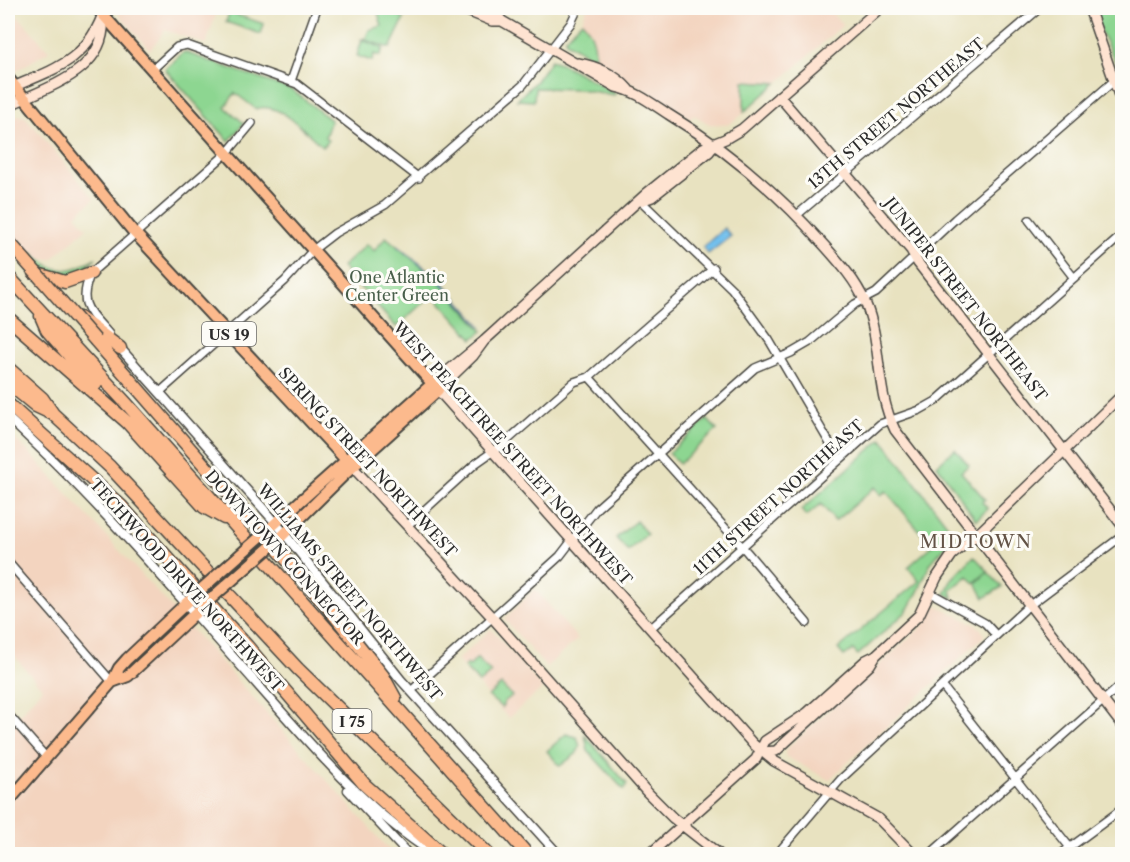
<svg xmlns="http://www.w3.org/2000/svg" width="1130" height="862" viewBox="0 0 1130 862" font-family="'Libre Caslon Text',serif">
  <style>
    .built { fill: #f3d4bf }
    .green { fill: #8dd691; stroke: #5c805e; stroke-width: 1.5 }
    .water { fill: #72c0ed; stroke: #4e768c; stroke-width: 1.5 }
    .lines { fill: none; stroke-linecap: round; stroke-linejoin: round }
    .minor-casing { stroke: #474641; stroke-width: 10 }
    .tertiary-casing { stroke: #474641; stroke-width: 11 }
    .secondary-casing { stroke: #474641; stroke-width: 12 }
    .primary-casing { stroke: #474641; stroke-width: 14 }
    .motorway-casing { stroke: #474641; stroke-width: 15 }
    .minor { stroke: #fff; stroke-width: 7 }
    .tertiary { stroke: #fff; stroke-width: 8 }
    .secondary { stroke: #fee3d1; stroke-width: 9 }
    .primary { stroke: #fcba8d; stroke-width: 10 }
    .motorway { stroke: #fcba8d; stroke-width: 12 }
    .primary-bridge-casing { stroke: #474641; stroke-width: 14; stroke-linecap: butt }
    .motorway-bridge-casing { stroke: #474641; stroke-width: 15; stroke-linecap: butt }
    .primary-bridge { stroke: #fcba8d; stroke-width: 10 }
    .motorway-bridge { stroke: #fcba8d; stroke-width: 12 }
    .labels { text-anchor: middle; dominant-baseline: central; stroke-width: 6; stroke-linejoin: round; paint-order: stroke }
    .shield { fill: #fdfcf7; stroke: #6a6a68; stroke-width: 1.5 }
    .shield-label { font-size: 15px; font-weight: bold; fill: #2b2b2b }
    .street-label { font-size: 16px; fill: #2b2b2b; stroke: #fdfcf7 }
    .park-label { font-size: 16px; fill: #485e4a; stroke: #fdfcf7 }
    .neighbourhood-label { font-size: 18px; letter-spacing: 1.5px; fill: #635346; stroke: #fdfcf7 }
  </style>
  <rect width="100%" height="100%" fill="#fdfcf7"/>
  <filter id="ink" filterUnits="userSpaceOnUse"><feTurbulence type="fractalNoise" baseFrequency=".0167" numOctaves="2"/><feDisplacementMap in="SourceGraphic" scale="12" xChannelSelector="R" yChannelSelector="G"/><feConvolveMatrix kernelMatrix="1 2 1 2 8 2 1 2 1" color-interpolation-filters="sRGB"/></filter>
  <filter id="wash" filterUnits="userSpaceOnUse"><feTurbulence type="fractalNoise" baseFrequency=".008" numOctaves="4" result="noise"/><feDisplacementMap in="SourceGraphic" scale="24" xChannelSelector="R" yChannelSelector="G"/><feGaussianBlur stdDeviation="1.35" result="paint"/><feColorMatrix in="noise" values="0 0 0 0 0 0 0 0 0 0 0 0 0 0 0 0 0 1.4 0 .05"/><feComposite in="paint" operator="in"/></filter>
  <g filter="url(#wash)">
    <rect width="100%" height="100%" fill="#e8e2c0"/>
    <path class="built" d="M116,8H218L206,44L165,30L150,50L115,10Z
      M587,8H827L843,25L738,118L727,125L709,124L694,115L689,118L594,59L593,40L582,21Z
      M19,17L49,51L14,72L8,65V26Z
      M18,115L25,117L37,130L94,199L76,215L87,228L52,259H40L33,253L28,256L8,230V120Z
      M8,433L28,451L194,632L393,854H8V728L42,688L8,649Z
      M535,589L578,639L546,667L504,619Z
      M936,605L978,626L984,633L983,637L829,780L785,756L786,749L921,627Z
      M491,629L543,688L508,718L457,660Z"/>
    <path class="green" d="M231,8L238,9L237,15L264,24L261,34L226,22Z
      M380,8H408L405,16L392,8L389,9L390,14L395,12L404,19L390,48L362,39L366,38L369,30L382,26L377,9Z
      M1089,8H1122V75Z
      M582,21C592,31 597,46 594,59L566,42V37Z
      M362,40L383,48L380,56L374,54L372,61L357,56Z
      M184,52L292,90L331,120L325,137L328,140L323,147C306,133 279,100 256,109L235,93L225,107L244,123L229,141L165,69Z
      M551,60L560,63L616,93L614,95L579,89L535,88L534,101L517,100L536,81Z
      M744,81L777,83L744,112Z
      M386,237L438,280L483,331L473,339L433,294L396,327L342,267L367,244L374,251Z
      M33,253C45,264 57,274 75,268C83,266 90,260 96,258L88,265L89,267L69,278L44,271L28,256Z
      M707,419L717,430L679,464L669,453Z
      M882,439L955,535L930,564L918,592L906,612L858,655L853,650L844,656L838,649L919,581L908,567L932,546L886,491L881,495L875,487L835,521L821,504L807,516L801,510Z
      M955,449L969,465L961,472L985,499L982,502L988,509L976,520L937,465Z
      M636,521L647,534L628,551L616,538Z
      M974,556L988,571L974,583L968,576L951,590L953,598L945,594L952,579Z
      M988,572L1002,587L984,598L976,583Z
      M477,658L491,673L479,683L464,667L467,664L470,666Z
      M501,685L512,696L504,702L502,708L488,696Z
      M566,734L577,737L580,747L576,754L560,766L547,751Z
      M585,735L627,784L624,790L588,751Z"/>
    <path class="water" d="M724,228L731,236L708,254L703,247Z
      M397,246L440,279L482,327L438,280Z"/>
  </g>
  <g filter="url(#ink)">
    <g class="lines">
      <defs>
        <path id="minor" d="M153,69L177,47L187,45L297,84L419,178
          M291,81L317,8
          M641,201L732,289L769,340L839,459
          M797,215L1040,8
          M1029,220L1074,278
          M109,334C89,311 77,304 91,273L227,153L252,123
          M589,377L747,552L807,623
          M160,392L285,281L313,250L335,233L385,205L523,85L571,23L578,8
          M407,526L475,464L502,445L574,382L589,377L714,268
          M8,562L112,682
          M931,593L985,623L996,635
          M1026,608L1122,536
          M650,629L880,424L920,410L936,401L1122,235
          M943,687L1075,854
          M411,691L560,556L597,508L755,368L791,353L810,342L855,304L876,293L955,219L1115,80
          M8,714L46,757
          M777,854L841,779L1024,610
          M930,854L1122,684
          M1061,854L1122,809"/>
        <path id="tertiary" d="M120,348L276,523L401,680L558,854
          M8,418C98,500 176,593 257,684C311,745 365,810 434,854
          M348,790L408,854"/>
        <path id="secondary" d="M460,8L492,21H502
          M480,8L496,14L502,21L616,87C636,91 651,103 668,114C726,149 777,192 822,243C838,261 855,279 865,302C883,344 874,387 895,430L1122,725
          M1089,8L1122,104
          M578,63C597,66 616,75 628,89
          M8,89C55,69 88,61 105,8
          M779,96L911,250L918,263L1122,525
          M8,106C49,86 109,71 103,15
          M641,201L652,197L709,152L716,143
          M484,341L473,356L438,390L753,744L774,761L879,819L913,854
          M432,384L484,341L647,193L703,148L725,139L742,129L880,8
          M348,462L490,615L647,792L673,818L719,854
          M762,752L776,751L870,665L876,655
          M650,854L756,759L765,741L807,713L866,660L876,655L919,615L937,577L952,555L982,530L1122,395"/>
        <path id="primary" d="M97,8L438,390L345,474L278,540
          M8,78L132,230L346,460
          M269,529L432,384
          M112,682L128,676L206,603
          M8,802L112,682L119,668L127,659L197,593"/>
        <path id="motorway" d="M34,273L65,282L91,273
          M8,276L126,403L527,854
          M41,316L47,330L95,385
          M8,318L127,422L204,507L224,518
          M80,318L120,348
          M96,341L323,601L383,676L395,698
          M8,368L42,398L53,414L110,467L298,669L488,854
          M8,383L36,406L53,414
          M8,404L121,506L247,646L365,785L442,854"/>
      </defs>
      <use href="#minor" class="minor-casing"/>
      <use href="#tertiary" class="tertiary-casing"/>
      <use href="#secondary" class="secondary-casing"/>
      <use href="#primary" class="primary-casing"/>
      <use href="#motorway" class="motorway-casing"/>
      <use href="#minor" class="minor"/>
      <use href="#tertiary" class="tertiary"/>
      <use href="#secondary" class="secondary"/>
      <use href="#primary" class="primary"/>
      <use href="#motorway" class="motorway"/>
      <defs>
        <path id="primary-bridge" d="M197,593L269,529
          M206,603L278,540"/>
        <path id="motorway-bridge" d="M8,241L96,341"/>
      </defs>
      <use href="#primary-bridge" class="primary-bridge-casing"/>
      <use href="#motorway-bridge" class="motorway-bridge-casing"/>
      <use href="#primary-bridge" class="primary-bridge"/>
      <use href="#motorway-bridge" class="motorway-bridge"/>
    </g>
  </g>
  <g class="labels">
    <g class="shield">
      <rect x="202" y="322" width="54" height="24" rx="4.5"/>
      <rect x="332.5" y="709" width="39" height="24" rx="4.5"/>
    </g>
    <g class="shield-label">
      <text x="229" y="334">US 19</text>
      <text x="352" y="721">I 75</text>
    </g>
    <g class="street-label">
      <text transform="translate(896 113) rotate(-40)">13TH STREET NORTHEAST</text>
      <text transform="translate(966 299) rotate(52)">JUNIPER STREET NORTHEAST</text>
      <text transform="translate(513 453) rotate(48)">WEST PEACHTREE STREET NORTHWEST</text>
      <text transform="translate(368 462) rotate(47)">SPRING STREET NORTHWEST</text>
      <text transform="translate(778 497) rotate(-42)">11TH STREET NORTHEAST</text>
      <text transform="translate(285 557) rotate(48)">DOWNTOWN CONNECTOR</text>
      <text transform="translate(187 585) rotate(48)">TECHWOOD DRIVE NORTHWEST</text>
      <text transform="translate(350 592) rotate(50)">WILLIAMS STREET NORTHWEST</text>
    </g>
    <g class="park-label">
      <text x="397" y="277">One Atlantic<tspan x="397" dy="18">Center Green</tspan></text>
    </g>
    <g class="neighbourhood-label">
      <text x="976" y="542">MIDTOWN</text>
    </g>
  </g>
  <rect width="1130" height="862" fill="none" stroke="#fdfcf7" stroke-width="30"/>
</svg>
